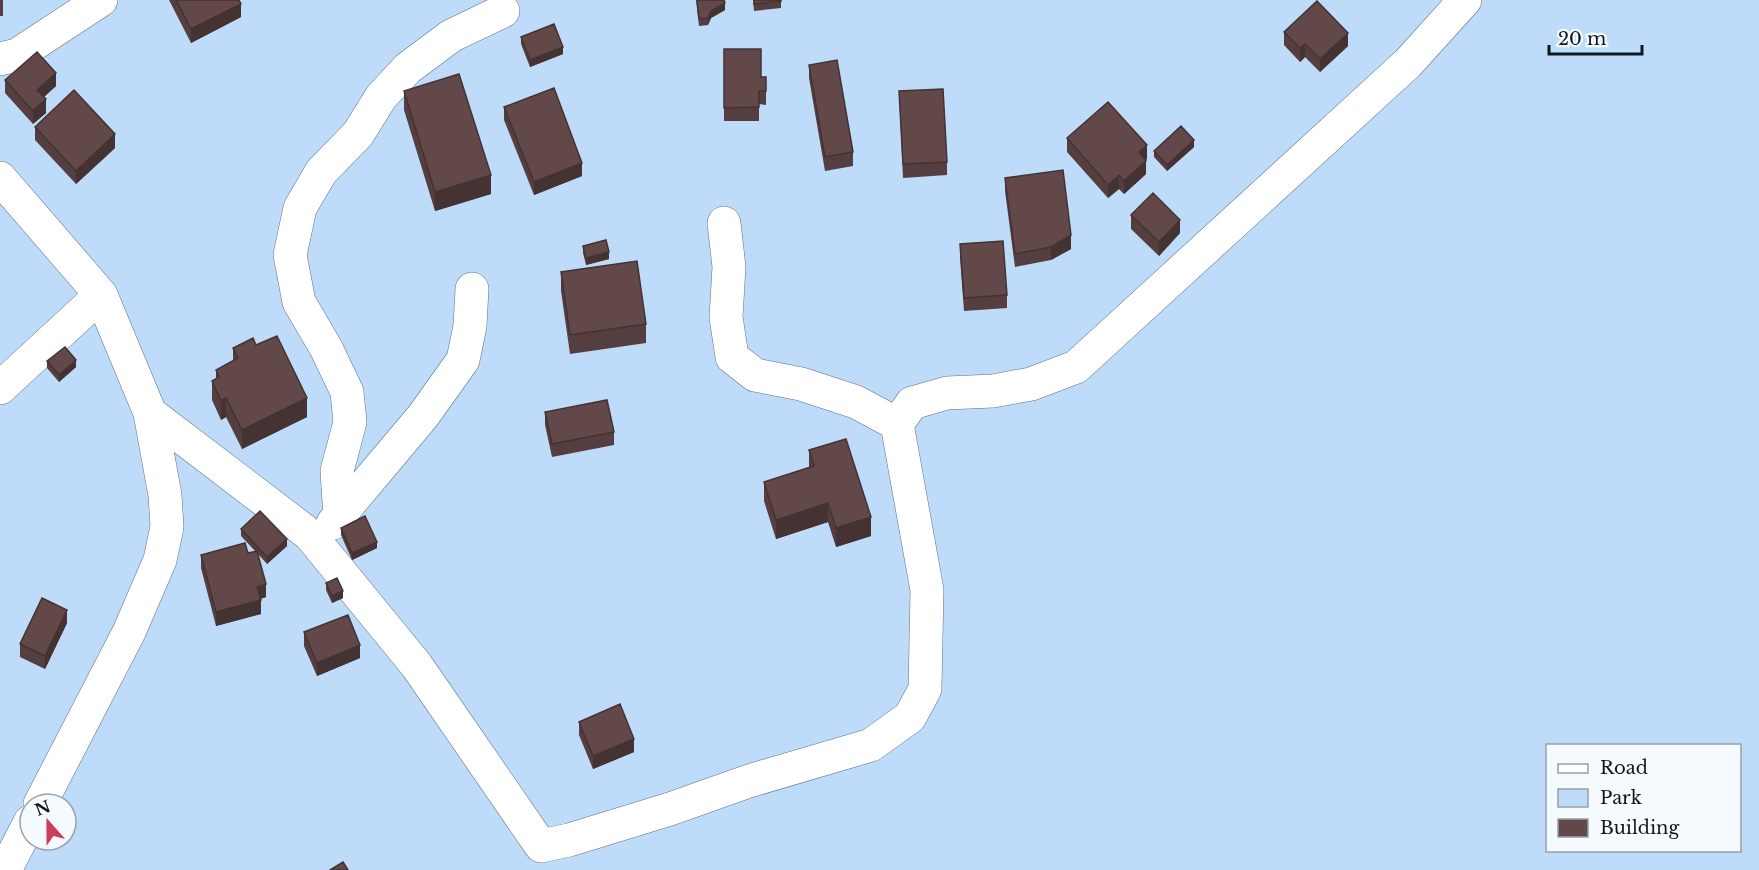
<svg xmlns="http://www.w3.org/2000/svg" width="1759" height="870" viewBox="0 0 1759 870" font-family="'Libre Baskerville',serif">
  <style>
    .green { fill: #bedcfa; fill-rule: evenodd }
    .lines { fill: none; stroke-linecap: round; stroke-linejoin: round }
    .street-casing { stroke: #5d7083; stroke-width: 34 }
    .street { stroke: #fff; stroke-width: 33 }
    .wall { fill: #553e3f }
    .shaded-wall { fill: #453233 }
    .building { fill: #634849; stroke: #453233; stroke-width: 1.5 }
  </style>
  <rect width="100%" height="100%" fill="#e1eefb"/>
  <path class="green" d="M0,0H1759V870H0ZM1548,746H1740V850H1548ZM30,804H66V840H30Z"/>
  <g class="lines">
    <defs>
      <path id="street" d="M0,59L17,55L101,0
        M0,178L101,295L150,413L165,495L167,527L160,560L129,632L40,804
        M724,223L729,267L726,317L732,357L755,375L801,384L856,402L897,424
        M0,388L101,295
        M150,413L310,535L417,666L541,846L569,840L670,809L749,781L871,745L910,717L925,689L927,590L897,424L912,403L947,393L993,391L1031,384L1076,367L1408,63L1465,0
        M340,517L337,471L350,422L347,392L326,348L299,302L290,255L300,208L321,172L358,134L381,97L408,68L451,36L503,11
        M333,523L423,416L463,360L470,326L472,289
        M5,870L30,822"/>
    </defs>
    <use href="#street" class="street-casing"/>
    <use href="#street" class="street"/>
  </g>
  <path class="wall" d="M0,0H3V16H0Z
    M169,0H239L241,17L191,43Z
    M696,0L725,10L711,18L708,25L699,26Z
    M753,0H781V8L754,11Z
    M1284,32L1348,46L1320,72L1305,57L1300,62L1284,45Z
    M521,37L563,54L530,67L521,44Z
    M724,49L761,77H766V105L759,104V121H724Z
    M809,65L853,152V166L825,171L809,78Z
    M5,80L56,86L44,97L46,113L33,124L5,93Z
    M404,91L491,194L435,211L404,110Z
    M899,91L947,162V175L903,178Z
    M504,107L582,176L534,195L504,120Z
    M35,127L115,148L76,184L35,140Z
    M1067,138L1147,159L1145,160L1146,174L1124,194L1119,189L1108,198L1067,152Z
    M1194,147L1167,171L1154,157V151Z
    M1005,178L1071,249L1051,260L1015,267L1005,191Z
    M1131,215L1180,233L1159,256L1131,229Z
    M960,244L1007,295V308L964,311L960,257Z
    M583,246L609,259L586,265L583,253Z
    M561,272L646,324V343L570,354L561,291Z
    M256,345L307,417L242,449L226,417L221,420L212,400V381L216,379V370L233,361V348Z
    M47,361L76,367L59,382L47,368Z
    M545,412L614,432V445L552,457L545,425Z
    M809,450L871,536L836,547L828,522L776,539L764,501V482L809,467Z
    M341,528L377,548L352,560L341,535Z
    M241,529L287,546L267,564L258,554L266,597L260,599L261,614L216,626L201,568V555L248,553L256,552L241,536Z
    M326,583L343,598L332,603L326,590Z
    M67,623L45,669L20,657V644Z
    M304,632L360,658L317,676L304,646Z
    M579,722L634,752L593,769L579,735Z"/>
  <path class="shaded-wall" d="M725,3V10L711,18L708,25V18L711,11Z
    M241,4V17L191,43V29Z
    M1348,33V46L1320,72V59Z
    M1305,44V57L1300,62V48Z
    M563,47V54L530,67V60Z
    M56,73V86L37,103V90Z
    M46,99V113L33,124V111Z
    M115,134V148L76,184V171Z
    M1194,140V147L1167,171V165Z
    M1147,145V159L1139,165V152Z
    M1146,161V174L1124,194V181Z
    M582,163V176L534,195V182Z
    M491,175V194L435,211V192Z
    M1119,175V189L1108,198V185Z
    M1180,220V233L1159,256V242Z
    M1071,235V249L1051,260V247Z
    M609,252V259L586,265V258Z
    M76,360V367L59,382V375Z
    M226,398V417L221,420V401Z
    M307,398V417L242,449V430Z
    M828,503V522L776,539V520Z
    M871,517V536L836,547V528Z
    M287,539V546L267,564V557Z
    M377,542V548L352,560V553Z
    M266,584V597L257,600V587Z
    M343,591V598L332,603V596Z
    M261,600V614L216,626V612Z
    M67,610V623L45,669V656Z
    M360,645V658L317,676V663Z
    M634,739V752L593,769V756Z"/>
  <path class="building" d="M176,0H239L241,4L191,29Z
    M697,0H724L725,3L711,11L708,18L699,19Z
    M754,0H781V1L754,4Z
    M1317,1L1348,33L1320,59L1305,44L1300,48L1284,32Z
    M554,24L563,47L530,60L521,37Z
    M724,49H761V77H766V91H759V107L724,108Z
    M37,52L56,73L37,90L46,99L33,111L5,80Z
    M837,60L853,152L825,157L809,65Z
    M459,74L491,175L435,192L404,91Z
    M554,88L582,163L534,182L504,107Z
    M943,89L947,162L903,164L899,91Z
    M74,90L115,134L76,171L35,127Z
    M1108,102L1147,145L1139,152L1146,161L1124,181L1119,175L1108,185L1067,138Z
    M1181,126L1194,140L1167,165L1154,151Z
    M1063,170L1071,235L1051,247L1015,254L1005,178Z
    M1153,193L1180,220L1159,242L1131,215Z
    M606,240L609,252L586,258L583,246Z
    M1003,241L1007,295L964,298L960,244Z
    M637,261L646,324L570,335L561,272Z
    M277,336L307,398L242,430L226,398L221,401L212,381L219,377L216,370L238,358L233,348L253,338L256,345Z
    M65,347L76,360L59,375L47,361Z
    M607,400L614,432L552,444L545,412Z
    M846,439L871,517L836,528L828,503L776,520L764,482L814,466L809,450Z
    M260,511L287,539L267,557L241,529Z
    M365,516L377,542L352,553L341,528Z
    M245,543L248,553L257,551L266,584L257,587L261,600L216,612L201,555Z
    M337,578L343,591L332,596L326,583Z
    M42,598L67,610L45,656L20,644Z
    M348,615L360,645L317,663L304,632Z
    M620,704L634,739L593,756L579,722Z
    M343,862L348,870H330Z"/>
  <rect x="1546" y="744" width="195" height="108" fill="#f5fafe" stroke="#999fa5" stroke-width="1.5"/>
  <rect x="1558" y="764" width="30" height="9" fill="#ffffff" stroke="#999fa5" stroke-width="1.5"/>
  <text x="1600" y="774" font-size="18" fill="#10171f">Road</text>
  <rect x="1558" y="789" width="30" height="18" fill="#bedcfa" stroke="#999fa5" stroke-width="1.5"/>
  <text x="1600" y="804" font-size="18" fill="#10171f">Park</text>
  <rect x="1558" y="819" width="30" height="18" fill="#634849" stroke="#999fa5" stroke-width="1.5"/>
  <text x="1600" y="834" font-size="18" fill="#10171f">Building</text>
  <g transform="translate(48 822) rotate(339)"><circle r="28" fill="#f5fafe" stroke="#999fa5" stroke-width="1.5"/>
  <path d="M0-4.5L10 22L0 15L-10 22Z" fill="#cd3d56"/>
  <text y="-9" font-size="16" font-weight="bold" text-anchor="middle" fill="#10171f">N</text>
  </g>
  <path d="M1549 45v9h93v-9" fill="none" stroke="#10171f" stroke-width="3"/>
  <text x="1558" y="45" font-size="18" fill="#10171f" stroke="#f5fafe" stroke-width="4.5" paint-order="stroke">20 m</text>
</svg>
